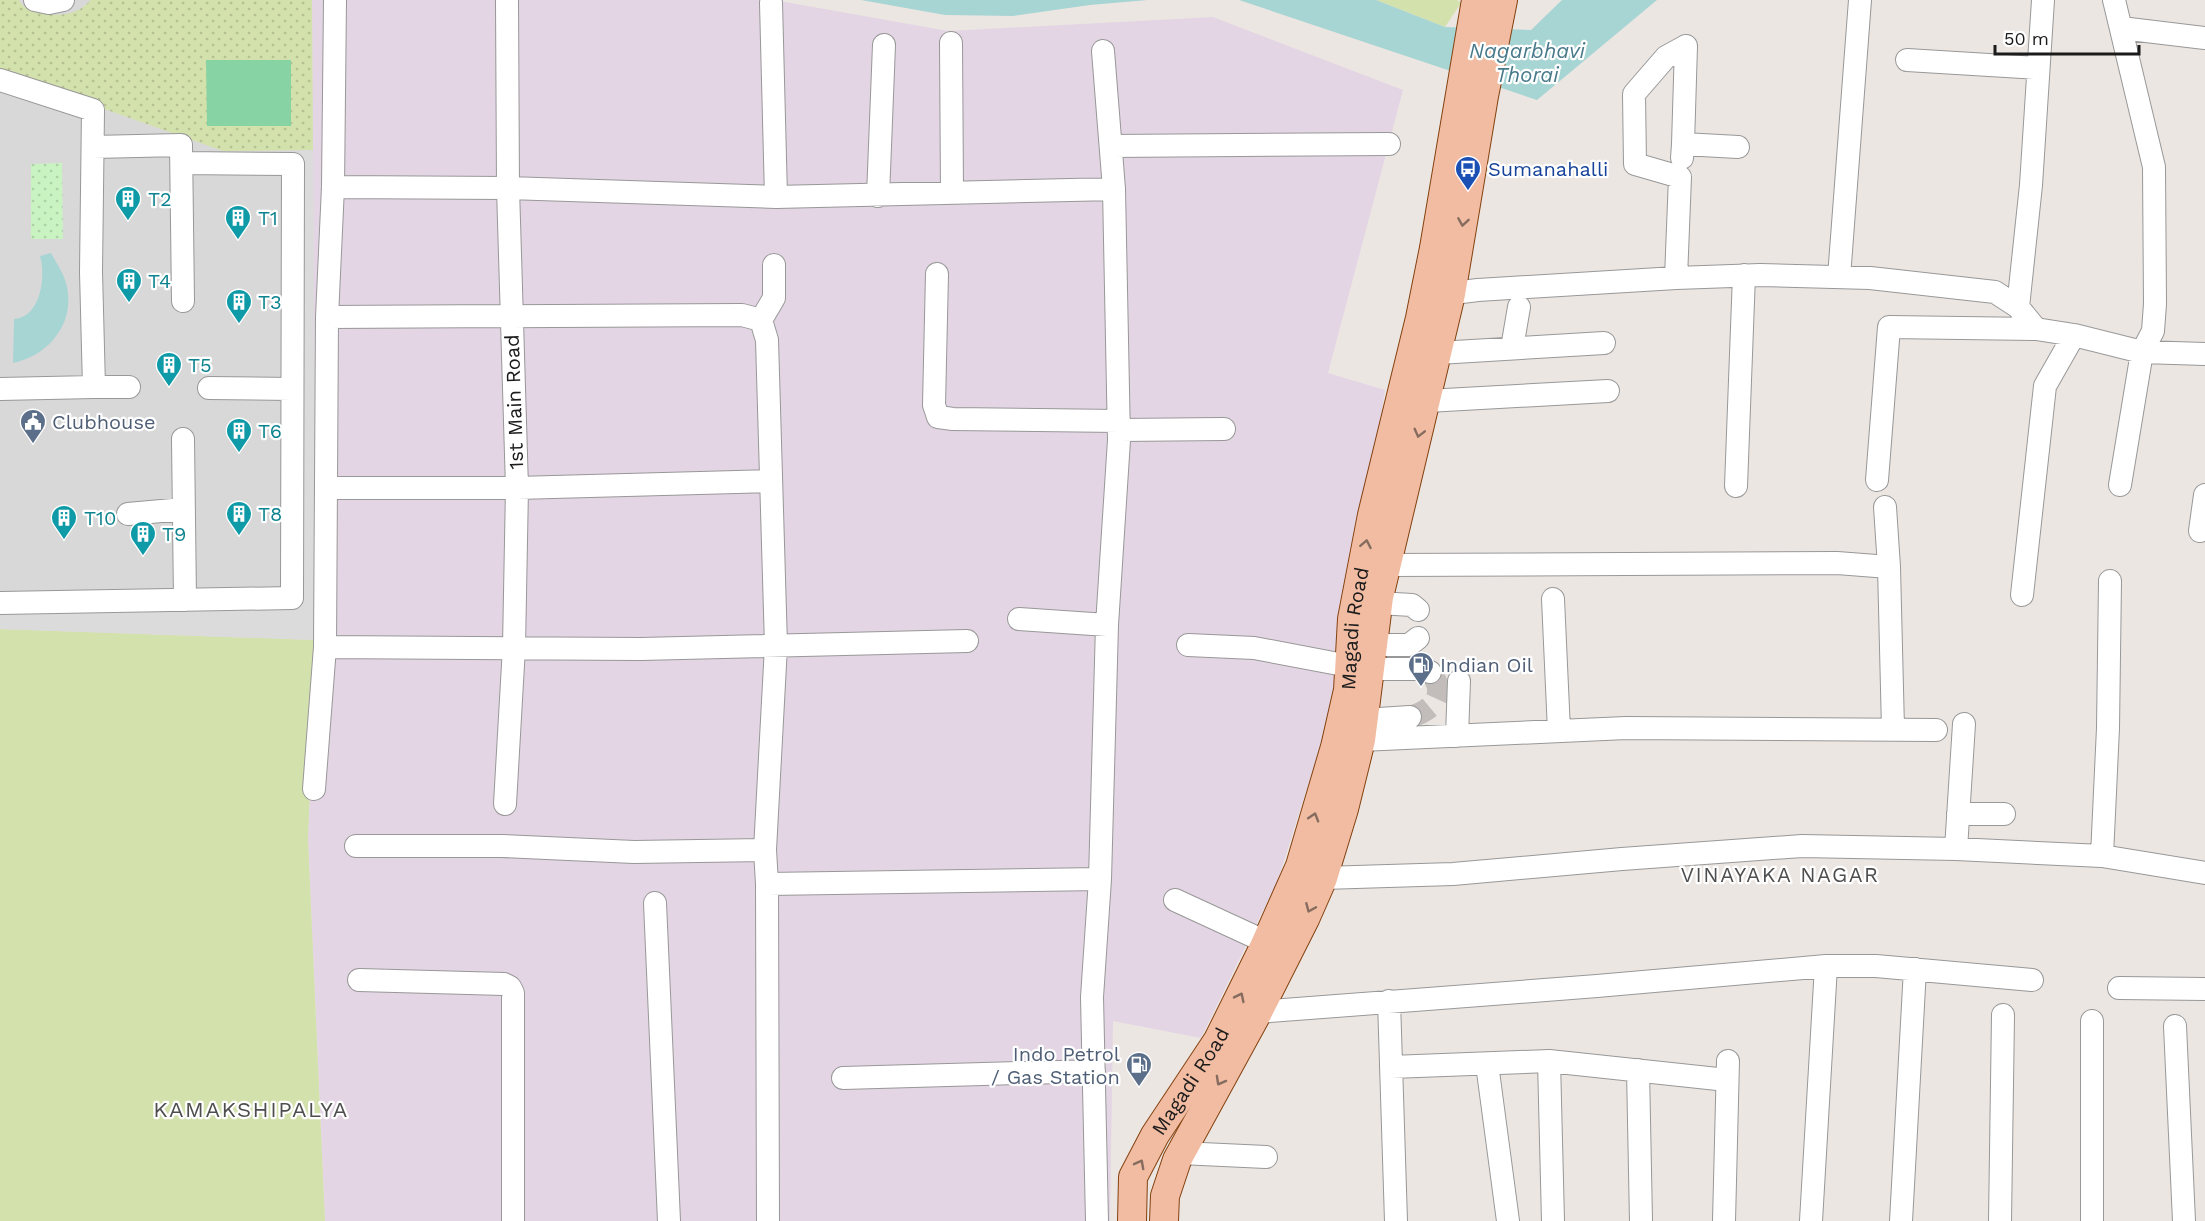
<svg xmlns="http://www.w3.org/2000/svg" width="2205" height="1221" viewBox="0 0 2205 1221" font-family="'Work Sans',sans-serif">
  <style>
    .residential { fill: #d9d8d9 }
    .industrial { fill: #e3d5e4 }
    .grass { fill: #d3e1ac }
    .park { fill: url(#park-dots) }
    .garden { fill: url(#garden-dots) }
    .pitch { fill: #88d3a4 }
    .parking { fill: #dbdbdb }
    .water { fill: #a7d5d4 }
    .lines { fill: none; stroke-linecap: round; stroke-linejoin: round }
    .minor-tunnel { stroke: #c2bdba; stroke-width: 22; stroke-dasharray: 22 11; stroke-linecap: butt }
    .minor-casing { stroke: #989898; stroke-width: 24 }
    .major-casing { stroke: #83410f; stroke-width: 30 }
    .minor { stroke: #fff; stroke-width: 22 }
    .major { stroke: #f1bca2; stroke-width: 28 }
    .oneway { stroke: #866c5e }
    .labels { text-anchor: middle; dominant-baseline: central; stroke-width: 4.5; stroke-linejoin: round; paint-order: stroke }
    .transit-label { font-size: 20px; fill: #164399; stroke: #fff; text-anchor: start }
    .culture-label { font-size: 20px; fill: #0d838f; stroke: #fff; text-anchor: start }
    .street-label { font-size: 20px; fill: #1b1b1b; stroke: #fff }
    .service-label { font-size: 20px; fill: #4e5e75; stroke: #fff; text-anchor: start }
    .water-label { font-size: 21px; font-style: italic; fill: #497a8b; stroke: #fff }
    .neighbourhood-label { font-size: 21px; letter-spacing: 1.5px; fill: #4e4e4e; stroke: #fff }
    .quarter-label { font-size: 22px; letter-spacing: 1.5px; fill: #4e4e4e; stroke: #fff }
  </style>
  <defs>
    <pattern id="park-dots" width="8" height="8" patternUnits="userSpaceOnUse" patternTransform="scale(1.5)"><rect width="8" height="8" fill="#caf3c2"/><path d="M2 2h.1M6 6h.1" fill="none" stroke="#add0a6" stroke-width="1.8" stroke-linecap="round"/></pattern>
    <pattern id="garden-dots" width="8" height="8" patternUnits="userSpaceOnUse" patternTransform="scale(1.5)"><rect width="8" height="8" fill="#d3e1ac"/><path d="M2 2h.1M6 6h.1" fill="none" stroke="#b5c093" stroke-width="1.8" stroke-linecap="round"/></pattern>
  </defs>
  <rect width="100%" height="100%" fill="#ece6e2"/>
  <path class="residential" d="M0,0H312L316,640L0,629Z"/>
  <path class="industrial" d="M312,0H774L948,31L1213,17L1403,90L1328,373L1385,390L1339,686L1278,880L1201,1038L1113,1021L1110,1221H325L308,839L316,640Z"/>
  <path class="grass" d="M1376,0H1457L1461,3L1445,27Z
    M0,629L316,640L308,839L325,1221H0Z"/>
  <path class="park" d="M62,163L63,239H31V164Z"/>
  <path class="garden" d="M0,0H19C26,16 62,18 76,11C82,9 86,4 91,0H312L313,150L223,151L0,72Z"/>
  <path class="pitch" d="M206,60H291V126H207Z"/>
  <path class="parking" d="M300,150H313L316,640L0,629V608L298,603Z"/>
  <path class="water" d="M861,0H1148L1090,5L1013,16L945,15Z
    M1239,0H1376L1445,27L1531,30L1562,0H1657L1537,100Z
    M51,253C57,264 65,275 67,287C75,324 48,356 13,363L14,319C41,317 46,276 40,256Z"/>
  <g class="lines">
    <path class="minor-tunnel" d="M1410,717C1434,710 1448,694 1430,672"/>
    <defs>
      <path id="minor" d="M35,0L49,3L63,0
        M2114,0L2154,167L2155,304L2153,331L2142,352L2120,485
        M771,3L776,197
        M2121,28L2205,38
        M951,43L952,192
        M1907,60L2038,68
        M0,80L93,110L91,272L94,387L0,389
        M1683,144L1686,46
        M1111,146L1389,144
        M93,147L181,145L183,301
        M1682,158L1683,144L1738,147
        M333,187L508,188L776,197L1114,189
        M878,196L884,45
        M937,274L934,405L938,417L953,419L1119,421
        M1839,277L1860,0
        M1676,278L1680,177L1635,164L1634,94L1666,57L1686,46
        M1437,295L1478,290L1676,278L1760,275L1870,278L1995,292L2018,307L2036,329L2074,335L2142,352L2205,354
        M2018,307L2031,185L2043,0
        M327,317L742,315L761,320L767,340L776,646L765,850L767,884L768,1221
        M761,320L774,298V265
        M1512,348L1519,307
        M1438,353L1604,343
        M94,387H129
        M209,388L292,389
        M1427,401L1608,391
        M1119,430L1224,429
        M183,439L185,600
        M1877,480L1889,327L2036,329
        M1736,486L1744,275
        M326,488H517L771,481
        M1885,507L1889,567
        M128,514L184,509
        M2200,531L2205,495
        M1386,565L1837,563L1889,567L1893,729
        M2022,595L2045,386L2074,335
        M1553,599L1559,731
        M0,603L292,598L293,164L182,163
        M1378,603L1412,605L1418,610
        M1019,619L1107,625
        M1188,645L1254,648L1349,666
        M1373,645H1409L1418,638
        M325,647L641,649L967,641
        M1370,669H1424L1430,672
        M1363,720L1410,717
        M1457,736L1459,681
        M1361,740L1626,728L1936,730
        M314,789L325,647L327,317L333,187L335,0
        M505,804L514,647L517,488L508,188L507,0
        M1958,814H2004
        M356,846H502L634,852L765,850
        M1956,849L1964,724
        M2102,856L2108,728L2110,581
        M1323,878L1453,874L1622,859L1802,846L1956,849L2102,856L2205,873
        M767,884L1100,879
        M1175,900L1266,942
        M655,903L669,1221
        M359,980L504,984L510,987L513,993V1221
        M2119,988L2205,989
        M1389,1001L1396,1221
        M1258,1012L1597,986L1826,966H1876L2032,980
        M2092,1021V1221
        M2175,1026L2184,1221
        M1549,1061L1553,1221
        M1487,1064L1508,1221
        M1391,1067L1549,1061L1727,1080
        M1638,1070L1641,1221
        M843,1078L1094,1071
        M1180,1153L1266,1157
        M1097,1221L1092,997L1100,879L1107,625L1119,440L1114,189L1103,51
        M1724,1221L1728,1061
        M1811,1221L1826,966
        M1901,1221L1915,969
        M2000,1221L2003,1015"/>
      <g id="major">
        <path id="s1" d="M1132,1221L1133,1177L1155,1135L1218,1040L1264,947L1300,866L1335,747L1348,690L1352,619L1372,515L1420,318L1434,248L1476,0"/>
        <path d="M1164,1221L1165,1196L1177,1160L1258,1012L1305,919L1323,878L1344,809L1361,740L1379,597L1451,294L1484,96L1503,0"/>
      </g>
    </defs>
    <use href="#minor" class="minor-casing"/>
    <use href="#major" class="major-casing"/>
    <use href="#minor" class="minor"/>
    <use href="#major" class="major"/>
  </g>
  <defs><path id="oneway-chevron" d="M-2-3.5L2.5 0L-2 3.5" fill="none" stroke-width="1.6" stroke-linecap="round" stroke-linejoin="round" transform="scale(1.5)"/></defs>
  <g class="oneway">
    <use href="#oneway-chevron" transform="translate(1463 222) rotate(99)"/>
    <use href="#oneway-chevron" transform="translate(1419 433) rotate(104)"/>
    <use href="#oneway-chevron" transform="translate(1366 544) rotate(-79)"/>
    <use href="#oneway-chevron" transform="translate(1314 817) rotate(-73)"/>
    <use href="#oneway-chevron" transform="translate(1310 908) rotate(113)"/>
    <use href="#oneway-chevron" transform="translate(1240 997) rotate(-64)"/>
    <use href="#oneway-chevron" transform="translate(1220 1081) rotate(119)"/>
    <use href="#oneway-chevron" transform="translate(1140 1164) rotate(-62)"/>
  </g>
  <defs>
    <symbol id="bus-pin" viewBox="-11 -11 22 30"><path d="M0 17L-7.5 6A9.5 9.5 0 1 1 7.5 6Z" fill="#1a4fb4" stroke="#fff"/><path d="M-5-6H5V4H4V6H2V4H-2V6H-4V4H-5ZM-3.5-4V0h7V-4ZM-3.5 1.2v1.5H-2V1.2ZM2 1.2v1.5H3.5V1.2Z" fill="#fff"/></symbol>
    <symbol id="building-pin" viewBox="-11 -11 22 30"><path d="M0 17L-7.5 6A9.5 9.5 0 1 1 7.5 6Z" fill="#0f9aa8" stroke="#fff"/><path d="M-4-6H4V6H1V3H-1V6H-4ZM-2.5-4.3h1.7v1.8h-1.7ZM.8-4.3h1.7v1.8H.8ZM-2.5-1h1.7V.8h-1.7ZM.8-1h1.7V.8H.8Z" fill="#fff"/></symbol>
    <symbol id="civic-pin" viewBox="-11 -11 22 30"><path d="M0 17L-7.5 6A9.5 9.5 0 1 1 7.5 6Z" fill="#5c6f8a" stroke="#fff"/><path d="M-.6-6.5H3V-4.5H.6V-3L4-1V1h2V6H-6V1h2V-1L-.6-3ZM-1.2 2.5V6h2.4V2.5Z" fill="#fff"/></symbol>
    <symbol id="fuel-pin" viewBox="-11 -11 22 30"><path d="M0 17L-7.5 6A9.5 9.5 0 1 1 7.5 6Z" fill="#5c6f8a" stroke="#fff"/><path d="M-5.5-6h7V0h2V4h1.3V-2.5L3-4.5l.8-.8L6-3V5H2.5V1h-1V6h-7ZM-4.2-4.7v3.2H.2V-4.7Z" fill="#fff"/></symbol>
  </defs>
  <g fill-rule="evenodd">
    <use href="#bus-pin" x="1453" y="154" width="30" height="40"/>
    <use href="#building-pin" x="113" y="184" width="30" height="40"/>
    <use href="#building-pin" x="223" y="203" width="30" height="40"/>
    <use href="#building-pin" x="114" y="266" width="30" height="40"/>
    <use href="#building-pin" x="224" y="287" width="30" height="40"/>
    <use href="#building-pin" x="154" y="350" width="30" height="40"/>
    <use href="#civic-pin" x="18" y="407" width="30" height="40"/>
    <use href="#building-pin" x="224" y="416" width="30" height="40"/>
    <use href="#building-pin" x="224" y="499" width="30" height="40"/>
    <use href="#building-pin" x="49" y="503" width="30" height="40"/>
    <use href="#building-pin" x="128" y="519" width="30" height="40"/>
    <use href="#fuel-pin" x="1406" y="650" width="30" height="40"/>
    <use href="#fuel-pin" x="1124" y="1050" width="30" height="40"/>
  </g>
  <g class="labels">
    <g class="transit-label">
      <text x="1488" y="169">Sumanahalli</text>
    </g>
    <g class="culture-label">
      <text x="148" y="199">T2</text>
      <text x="258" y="218">T1</text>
      <text x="148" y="281">T4</text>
      <text x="258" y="302">T3</text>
      <text x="188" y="365">T5</text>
      <text x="258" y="431">T6</text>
      <text x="258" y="514">T8</text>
      <text x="84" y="518">T10</text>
      <text x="162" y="534">T9</text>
    </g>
    <g class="street-label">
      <text transform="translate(514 402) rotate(-92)">1st Main Road</text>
      <text stroke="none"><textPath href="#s1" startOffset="642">Magadi Road</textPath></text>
      <text stroke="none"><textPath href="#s1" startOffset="156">Magadi Road</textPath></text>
    </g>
    <g class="service-label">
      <text x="52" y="422">Clubhouse</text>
      <text x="1440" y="665">Indian Oil</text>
      <text x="1120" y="1054" text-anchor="end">Indo Petrol<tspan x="1120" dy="23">/ Gas Station</tspan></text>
    </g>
    <g class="water-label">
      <text x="1527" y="50">Nagarbhavi<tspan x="1527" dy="24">Thorai</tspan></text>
    </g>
    <g class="neighbourhood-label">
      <text x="1780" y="874">VINAYAKA NAGAR</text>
    </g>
    <g class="quarter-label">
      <text x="251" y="1109">KAMAKSHIPALYA</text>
    </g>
  </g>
  <path d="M1995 45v9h144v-9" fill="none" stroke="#1b1b1b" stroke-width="3"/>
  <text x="2004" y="45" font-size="18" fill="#1b1b1b" stroke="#ffffff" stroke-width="4.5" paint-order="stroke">50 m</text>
</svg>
